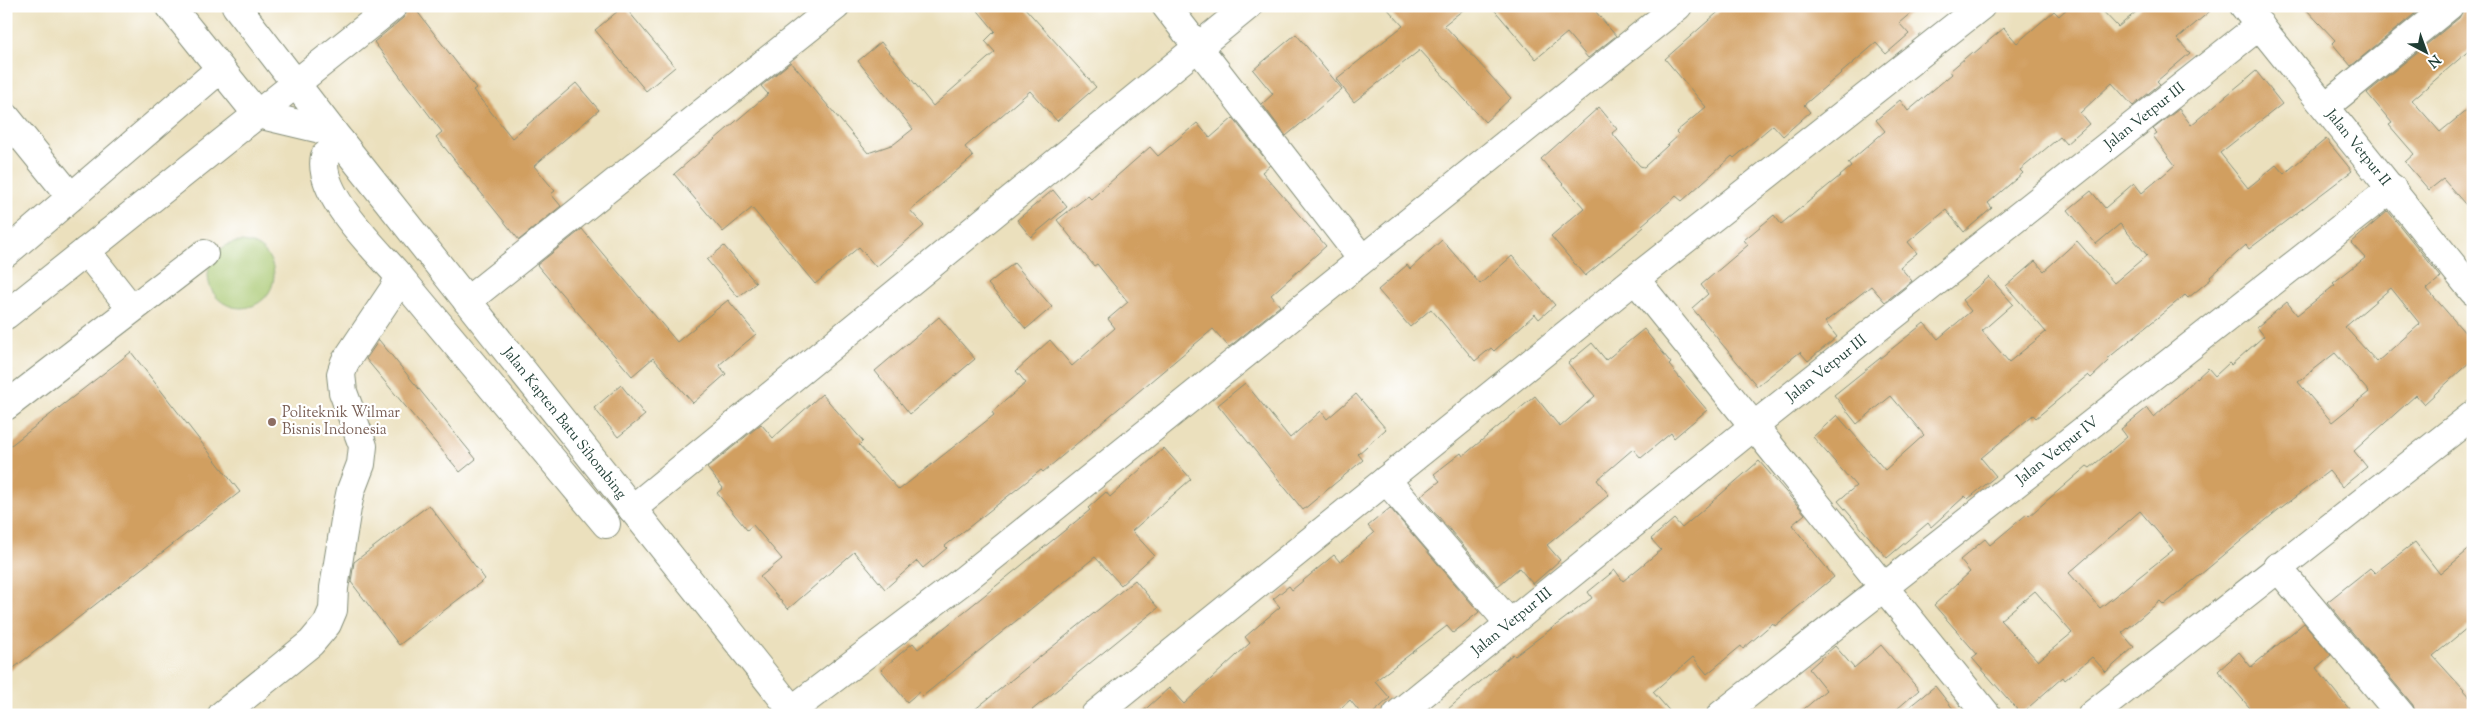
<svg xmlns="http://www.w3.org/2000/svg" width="2479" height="721" viewBox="0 0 2479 721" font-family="'Sorts Mill Goudy',serif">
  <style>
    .green { fill: #a7c770; stroke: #638252 }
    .building { fill: #d19f60; fill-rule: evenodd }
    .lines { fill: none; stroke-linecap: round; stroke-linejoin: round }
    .minor-casing { stroke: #858e78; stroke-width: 30 }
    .minor { stroke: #fff; stroke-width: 28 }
    .education-dot { fill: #8d6e63; stroke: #fff; stroke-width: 2 }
    .labels { text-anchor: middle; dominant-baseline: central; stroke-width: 4.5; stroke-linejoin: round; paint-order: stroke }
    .street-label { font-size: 15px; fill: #1f3d34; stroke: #fff }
    .education-label { font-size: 15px; fill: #785e54; stroke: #fff; text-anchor: start }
  </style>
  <rect width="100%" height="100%" fill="#fff"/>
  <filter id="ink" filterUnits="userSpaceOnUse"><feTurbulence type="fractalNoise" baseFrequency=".02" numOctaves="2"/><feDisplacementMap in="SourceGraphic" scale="10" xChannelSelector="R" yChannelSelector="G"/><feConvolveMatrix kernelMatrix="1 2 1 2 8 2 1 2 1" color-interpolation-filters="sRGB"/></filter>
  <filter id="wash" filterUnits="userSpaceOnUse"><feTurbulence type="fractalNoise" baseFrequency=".0096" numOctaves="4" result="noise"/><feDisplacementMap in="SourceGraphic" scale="20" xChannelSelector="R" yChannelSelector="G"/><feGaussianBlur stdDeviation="1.12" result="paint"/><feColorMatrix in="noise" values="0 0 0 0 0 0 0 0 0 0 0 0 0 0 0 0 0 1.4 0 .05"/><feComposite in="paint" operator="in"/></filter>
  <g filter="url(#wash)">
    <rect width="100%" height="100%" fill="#ebe0bd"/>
    <path class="green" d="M208 275a33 33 0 1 1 66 0a33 33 0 1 1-66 0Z"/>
    <g id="blocks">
      <path class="building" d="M411,6H413L476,88L473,90L512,138L576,83L599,110L534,166L555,191L551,194L561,206L519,240L436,137L442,132L374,42L403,18Z
        M624,6L675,67L646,91L595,30Z
        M974,6H1023L1096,87L1057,121L1030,91L965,147L973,157L910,210L924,226L876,267L859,247L815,284L752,208L723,232L674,174L768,94L761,86L791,62L868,153L894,144L913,129L858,61L881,42L933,106L995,52L985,41L995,31Z
        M1385,6H1468L1444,25L1511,98L1485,122L1420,50L1354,102L1336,79L1403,26Z
        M1491,6H1591L1616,36L1588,58L1567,33L1536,59Z
        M1725,6H1919L1899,23L1909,34L1886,54L1876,43L1804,105L1810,112L1783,136L1773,125L1734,158L1732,156L1682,201L1676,196L1642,225L1644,227L1585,276L1551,236L1584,208L1541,159L1599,107L1617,129L1612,133L1640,166L1644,167L1679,135L1676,132L1706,107L1665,59Z
        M2070,6H2098L2118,27L2143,6H2216L2177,39L2190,53L2157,81L2160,84L2133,106L2112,83L2080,113L2089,124L2066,144L2060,137L2020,170L2023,173L1988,203L1992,208L1964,232L1946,210L1908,242L1917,253L1900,267L1912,281L1885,302L1871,286L1825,322L1837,337L1808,361L1800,352L1757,386L1692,308L1708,294L1701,285L1748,245L1744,240L1774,215L1781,224L1851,167L1848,163L1885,131L1876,120L1900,100L1908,111L1952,74L1950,71L1972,52L1973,54L2004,28L2017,43L2054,11L2059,16Z
        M2303,6H2424L2351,66L2332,43L2335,40Z
        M2464,8L2473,18V47L2412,100L2440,132L2473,105V213L2443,179L2429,190L2405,162L2414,154L2389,125L2392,123L2367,93L2459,18Z
        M1296,34L1342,89L1286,136L1262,104L1273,94L1253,70Z
        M2256,71L2282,104L2220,153L2248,188L2276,165L2284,174L2326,139L2352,171L2249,249L2246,245L2210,277L2211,279L2188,298L2185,295L2107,359L2109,361L2091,378L2088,375L2036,418L2033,415L1981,458L1996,476L1968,499L1965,496L1931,527L1928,523L1887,558L1838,501L1856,486L1813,437L1837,415L1885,470L1924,435L1891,396L1857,424L1834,395L1924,323L1938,339L1971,311L1962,300L1989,277L2013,304L1982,331L2009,362L2046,332L2006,286L2035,261L2044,271L2077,241L2114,283L2147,255L2120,224L2096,244L2068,210L2091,191L2105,208L2134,183L2142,193L2175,165L2153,136L2157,133L2153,129L2179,109L2191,125Z
        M1233,118L1270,165L1262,172L1326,246L1271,295L1280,306L1229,347L1213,329L1043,472L1041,470L945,546L947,548L923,568L917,561L885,589L854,552L788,609L760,577L782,559L753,525L747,530L717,493L723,488L707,468L761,424L773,438L822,394L863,441L859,445L899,490L994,415L992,412L1026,383L1016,371L1050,340L1072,366L1115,328L1108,319L1128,302L1097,264L1094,266L1057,220L1088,196L1091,199L1150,147L1158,156L1197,123L1210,138Z
        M1053,190L1067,207L1031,237L1017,220Z
        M2388,211L2441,277L2427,289L2473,342V359L2424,404L2416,395L2354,451L2367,467L2342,487L2329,471L2278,510L2164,605L2160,601L2122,633L2134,647L2106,672L2092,657L2065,680L2063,677L2021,714L1972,658L1977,654L1934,605L1970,572L1960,560L1985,539L1990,545L2027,514L2029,516L2087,466L2090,468L2127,437L2121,429L2147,408L2154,417L2208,368L2215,376L2229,363L2231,365L2264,336L2257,327L2287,302L2297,315L2335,285L2333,283L2365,258L2351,243ZM2391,288L2420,324L2377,362L2345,327ZM2335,353L2369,392L2332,422L2298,382ZM2140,511L2173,550L2100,608L2069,573ZM2035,591L2072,633L2038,661L2000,620Z
        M582,229L677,342L728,300L756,334L719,365L726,374L693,403L653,358L632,376L537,265Z
        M1442,240L1480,284L1512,256L1555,305L1539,319L1535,314L1494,351L1491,348L1475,361L1431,309L1410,327L1378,290L1407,265L1410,269Z
        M724,246L756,283L738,297L707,260Z
        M1014,263L1052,307L1026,329L988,284Z
        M939,317L975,359L910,414L875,371Z
        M1644,329L1671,363L1669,365L1707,410L1674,438L1671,433L1641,458L1633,449L1597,480L1609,495L1547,545L1560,560L1533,584L1519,568L1498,586L1421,496L1440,481L1434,474L1461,453L1463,456L1535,396L1560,427L1595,396L1568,363L1592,343L1606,360Z
        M379,340L476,459L460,472L366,359Z
        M131,352L240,492L6,674V449Z
        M1245,383L1290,438L1321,411L1327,419L1356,394L1386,429L1358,454L1363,460L1303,510L1218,405Z
        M621,385L645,415L618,437L594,408Z
        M1164,448L1191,479L1132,531L1154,555L1121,585L1095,557L923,696L919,692L907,702L881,670L913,643L918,649L1090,510L1088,508L1106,492L1110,497Z
        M1759,461L1805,514L1792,525L1834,577L1775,626L1773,623L1743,649L1741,646L1707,674L1693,657L1653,692L1673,715H1441L1513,654L1515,656L1592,598L1588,592L1615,570L1623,581L1661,550L1651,539L1674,519L1682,528Z
        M429,505L485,579L399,645L351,582L354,562Z
        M1390,508L1479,612L1453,633L1447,626L1375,681L1390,698L1371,715H1362L1350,700L1333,715H1139L1169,688L1184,704L1250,643L1245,637L1280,607L1273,599L1289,586L1292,590L1334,555L1340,562L1374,533L1368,526Z
        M2415,542L2440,574L2473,546V623L2433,656L2473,700V709L2466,715H2416L2413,705L2327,602L2370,568L2375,573Z
        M1135,580L1158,608L1026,715H968Z
        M2304,623L2331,655L2316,668L2354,715H2256L2218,671L2239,652L2251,667Z
        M1881,645L1919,690L1890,715H1797L1826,690L1809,669L1835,646L1854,668Z
        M1935,686L1958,715H1899Z"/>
    </g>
  </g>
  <g filter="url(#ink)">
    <use href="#blocks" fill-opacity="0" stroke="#858e78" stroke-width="1"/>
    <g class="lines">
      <defs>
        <g id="minor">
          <path d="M170,6L257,114L333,132"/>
          <path id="s1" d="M236,6L333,132L796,715"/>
          <path d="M1166,6L1362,259"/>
          <path id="s2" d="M2244,6L2473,291"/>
          <path d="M2326,106L2449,6"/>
          <path d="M6,117L71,197"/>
          <path d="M86,251L131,308"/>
          <path d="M6,253L220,69"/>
          <path d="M399,276L606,524"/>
          <path d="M1635,279L1987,715"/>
          <path d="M467,301L836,6"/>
          <path d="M6,315L393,6"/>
          <path d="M6,406L204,254"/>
          <path d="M1386,480L1510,624"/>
          <path d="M632,509L1248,6"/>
          <path d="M2277,567L2401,715"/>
          <path d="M792,710L965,579L1678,6"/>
          <path d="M222,715L311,643L327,624L333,610L334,588L347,508L351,490L361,464L363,446L343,392L341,374L345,362L394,289L399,276C376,249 316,193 325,156L341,142"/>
          <path d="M1095,715L1635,279L1981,6"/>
          <path id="s3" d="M1397,715L1754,426L2260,25"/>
          <path id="s4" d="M1721,715L2392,188"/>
          <path d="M2092,715L2473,415"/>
        </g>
      </defs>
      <use href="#minor" class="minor-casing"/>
      <use href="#minor" class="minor"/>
    </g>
  </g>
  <circle class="education-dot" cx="272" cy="422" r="5"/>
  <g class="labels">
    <g class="street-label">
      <text stroke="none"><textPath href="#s3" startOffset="958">Jalan Vetpur III</textPath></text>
      <text stroke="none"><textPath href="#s2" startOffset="182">Jalan Vetpur II</textPath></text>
      <text stroke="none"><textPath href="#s3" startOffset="552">Jalan Vetpur III</textPath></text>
      <text stroke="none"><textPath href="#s1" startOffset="531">Jalan Kapten Batu Sihombing</textPath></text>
      <text stroke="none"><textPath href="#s4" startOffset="428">Jalan Vetpur IV</textPath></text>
      <text stroke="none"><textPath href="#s3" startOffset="148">Jalan Vetpur III</textPath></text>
    </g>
    <g class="education-label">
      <text x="282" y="413">Politeknik Wilmar<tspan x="282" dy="17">Bisnis Indonesia</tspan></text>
    </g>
  </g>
  <rect width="2479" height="721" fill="none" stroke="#fff" stroke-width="25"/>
  <g transform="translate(2426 52) rotate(139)" stroke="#ffffff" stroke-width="4" paint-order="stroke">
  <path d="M0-4L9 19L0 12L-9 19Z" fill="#1f3d34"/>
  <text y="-8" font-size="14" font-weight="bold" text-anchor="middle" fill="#1f3d34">N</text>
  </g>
</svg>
